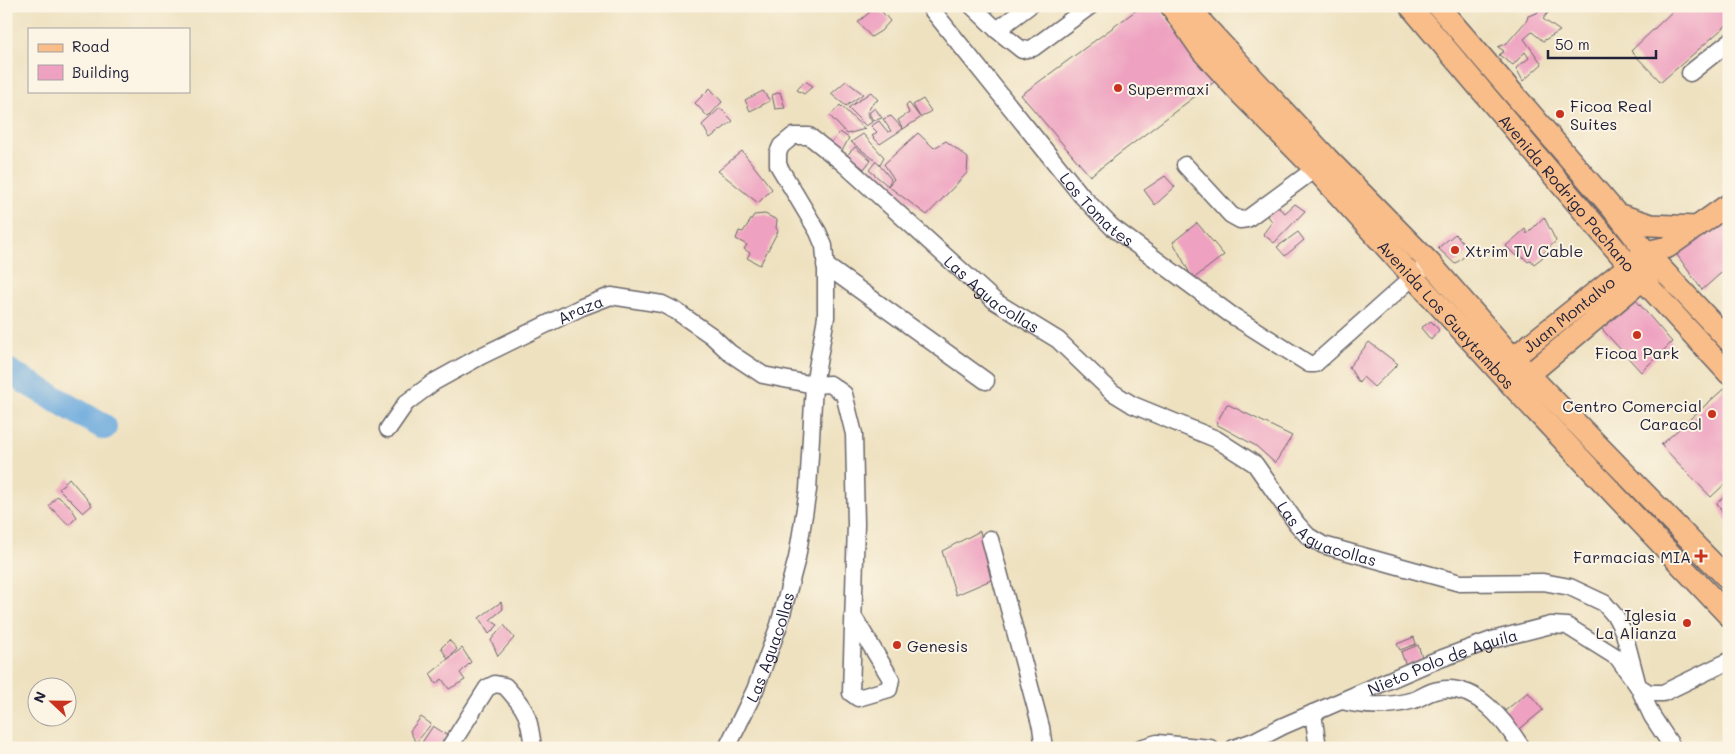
<svg xmlns="http://www.w3.org/2000/svg" width="1735" height="754" viewBox="0 0 1735 754" font-family="Mali,sans-serif">
  <style>
    .lines { fill: none; stroke-linecap: round; stroke-linejoin: round }
    .river { stroke: #6aa9dd; stroke-width: 26 }
    .building { fill: #eea1c0 }
    .minor-casing { stroke: #69656a; stroke-width: 19 }
    .major-casing { stroke: #69656a; stroke-width: 24 }
    .minor { stroke: #fff; stroke-width: 16 }
    .major { stroke: #f8bd89; stroke-width: 21 }
    .poi-dot { fill: #c8321e; stroke: #fcf5e5; stroke-width: 2 }
    .labels { text-anchor: middle; dominant-baseline: central; stroke-width: 4; stroke-linejoin: round; paint-order: stroke }
    .poi-label { font-size: 16px; fill: #22223b; stroke: #fcf5e5; text-anchor: start }
    .street-label { font-size: 16px; fill: #22223b; stroke: #fcf5e5 }
  </style>
  <rect width="100%" height="100%" fill="#fcf5e5"/>
  <filter id="ink" filterUnits="userSpaceOnUse"><feTurbulence type="fractalNoise" baseFrequency=".02" numOctaves="2"/><feDisplacementMap in="SourceGraphic" scale="10" xChannelSelector="R" yChannelSelector="G"/><feConvolveMatrix kernelMatrix="1 2 1 2 8 2 1 2 1" color-interpolation-filters="sRGB"/></filter>
  <filter id="wash" filterUnits="userSpaceOnUse"><feTurbulence type="fractalNoise" baseFrequency=".0096" numOctaves="4" result="noise"/><feDisplacementMap in="SourceGraphic" scale="20" xChannelSelector="R" yChannelSelector="G"/><feGaussianBlur stdDeviation="1.12" result="paint"/><feColorMatrix in="noise" values="0 0 0 0 0 0 0 0 0 0 0 0 0 0 0 0 0 1.4 0 .05"/><feComposite in="paint" operator="in"/></filter>
  <g filter="url(#wash)">
    <rect width="100%" height="100%" fill="#eee1c0"/>
    <g class="lines">
      <path class="river" d="M6,370L104,427"/>
    </g>
    <g id="blocks">
      <path class="building" d="M877,6L890,21L881,31L871,37L858,22Z
        M1142,6H1158L1214,82L1090,176L1021,95Z
        M1541,6H1548L1551,9L1543,19L1560,31L1543,41L1532,32L1524,39L1542,64L1523,81L1516,68L1529,58L1525,52L1513,65L1499,55L1504,51L1498,47L1507,43L1527,20L1528,16L1537,13Z
        M1678,6H1729V23L1661,82L1631,51Z
        M805,81L813,86L804,94L797,90Z
        M846,81L863,94L846,106L831,94Z
        M710,88L722,102L708,117L695,103Z
        M763,91L770,101L750,111L745,100Z
        M780,92L785,108L775,109L772,95Z
        M871,92L878,100L872,104L867,113L872,122L866,126L848,108Z
        M923,99L931,111L903,129L898,120L909,113L906,106L909,103L920,117L913,105Z
        M840,105L865,129L847,134L830,116Z
        M720,108L733,121L710,138L702,125Z
        M875,108L882,118L873,121L869,113Z
        M891,116L903,129L880,144L872,136L877,132L871,126L879,121L888,132L891,131L883,119Z
        M840,132L849,138L842,151L831,143Z
        M918,133L934,148L946,141L968,158L967,173L927,215L888,186L894,179L884,164Z
        M863,134L884,157L880,164L876,161L891,179L888,186L869,170L876,161L851,142Z
        M855,147L871,160L864,169L847,155Z
        M742,151L772,189L758,203L718,171Z
        M1165,176L1175,187L1155,205L1144,190Z
        M1295,204L1305,211L1274,243L1263,234L1272,222L1267,214L1275,205L1285,213Z
        M765,214L777,220L776,228L778,231L760,265L747,258L750,253L744,249L747,245L736,239L739,231L743,232L754,215Z
        M1544,217L1556,241L1542,254L1543,257L1534,264L1531,260L1528,262L1520,254L1516,256L1506,246L1525,229L1527,234Z
        M1729,218V266L1702,290L1675,252Z
        M1197,223L1224,255L1193,279L1173,242Z
        M1298,232L1304,240L1285,256L1277,247Z
        M1455,234L1471,251L1455,264L1438,248Z
        M1634,298L1672,342L1641,372L1601,328Z
        M1431,321L1439,330L1431,340L1421,328Z
        M1369,342L1398,364L1374,387L1363,377L1359,383L1349,367Z
        M1729,384V480L1711,497L1661,445Z
        M1227,404L1292,436L1275,463L1256,446L1216,424Z
        M69,478L92,505L83,513L59,489Z
        M1729,492V525L1717,503Z
        M57,496L69,505L77,517L69,525L49,506Z
        M980,531L991,580L956,595L942,551Z
        M501,602L503,609L490,620L498,625L489,634L479,618Z
        M504,625L514,638L498,656L491,640Z
        M1414,637L1416,644L1400,650L1397,644Z
        M449,640L457,649L448,659L462,648L471,662L460,673L465,680L449,689L442,679L436,684L430,674L448,659L441,648Z
        M1418,645L1423,660L1406,666L1401,652Z
        M1528,692L1543,710L1516,732L1501,714Z
        M421,717L431,724L416,743L410,731Z
        M433,726L447,735L438,748H420L419,747Z"/>
    </g>
  </g>
  <g filter="url(#ink)">
    <use href="#blocks" fill-opacity="0" stroke="#69656a" stroke-width="1"/>
    <g class="lines">
      <defs>
        <g id="minor">
          <path id="s1" d="M929,6L1081,195L1112,227L1230,314L1309,364H1315L1421,270"/>
          <path d="M972,6L997,30"/>
          <path d="M1029,6L997,30L1022,50L1033,48L1090,6"/>
          <path d="M1690,73L1729,42"/>
          <path d="M1185,165L1231,215L1240,220L1247,219L1315,169"/>
          <path d="M825,265L986,381"/>
          <path id="s2" d="M388,429L406,403L434,382L481,356L582,307L611,296L662,304L676,311L712,336L730,353L763,375L814,385L830,384L844,394L854,434L856,524L851,693L858,698L889,689L891,679L853,616"/>
          <path d="M990,539L1041,727L1044,748"/>
          <path d="M1342,701C1366,707 1390,707 1414,700C1423,697 1429,691 1439,690C1476,683 1504,720 1522,748"/>
          <path d="M1313,713L1318,748"/>
          <path d="M449,748L487,688L495,684L505,686C527,710 529,715 533,748"/>
          <path id="s3" d="M727,748L755,690L779,625L797,558L808,490L814,385L826,317V270L824,246L818,232L778,165V153L781,146L793,136H809L843,163L996,302L1058,340L1112,392L1133,405L1216,439L1255,464L1297,524L1308,536L1323,545L1460,583L1543,582L1570,587L1604,603L1616,617L1624,633L1638,686L1649,693H1663L1729,661"/>
          <path d="M1140,748L1157,743L1210,748"/>
          <path id="s4" d="M1234,748L1254,741L1283,726L1429,663L1492,640L1551,625L1567,626L1618,658L1638,686L1652,716L1673,748"/>
        </g>
        <g id="major">
          <path id="s5" d="M1171,6L1202,51L1238,91L1315,169L1514,388L1729,616"/>
          <path d="M1193,6L1203,24L1327,158L1430,263L1513,358L1729,580"/>
          <path id="s6" d="M1410,6L1629,265L1729,374"/>
          <path d="M1438,6L1617,214L1646,252L1729,341"/>
          <path d="M1617,214L1651,225L1697,227"/>
          <path id="s7" d="M1503,368L1513,358L1646,252L1668,247L1729,204"/>
          <path d="M1520,382L1653,271"/>
        </g>
      </defs>
      <use href="#minor" class="minor-casing"/>
      <use href="#major" class="major-casing"/>
      <use href="#minor" class="minor"/>
      <use href="#major" class="major"/>
    </g>
  </g>
  <g class="poi-dot">
    <circle cx="1118" cy="88" r="5"/>
    <circle cx="1560" cy="114" r="5"/>
    <circle cx="1455" cy="250" r="5"/>
    <circle cx="1637" cy="335" r="5"/>
    <circle cx="1712" cy="414" r="5"/>
    <path d="M1698.5 548.5h5v5h5v5h-5v5h-5v-5h-5v-5h5z"/>
    <circle cx="1687" cy="623" r="5"/>
    <circle cx="897" cy="645" r="5"/>
  </g>
  <g class="labels">
    <g class="poi-label">
      <text x="1128" y="88">Supermaxi</text>
      <text x="1570" y="105">Ficoa Real<tspan x="1570" dy="18">Suites</tspan></text>
      <text x="1465" y="250">Xtrim TV Cable</text>
      <text x="1637" y="352" text-anchor="middle">Ficoa Park</text>
      <text x="1702" y="405" text-anchor="end">Centro Comercial<tspan x="1702" dy="18">Caracol</tspan></text>
      <text x="1691" y="556" text-anchor="end">Farmacias MIA</text>
      <text x="1677" y="614" text-anchor="end">Iglesia<tspan x="1677" dy="18">La Alianza</tspan></text>
      <text x="907" y="645">Genesis</text>
    </g>
    <g class="street-label">
      <text stroke="none"><textPath href="#s6" startOffset="244">Avenida Rodrigo Pachano</textPath></text>
      <text stroke="none"><textPath href="#s1" startOffset="264">Los Tomates</textPath></text>
      <text stroke="none"><textPath href="#s3" startOffset="904">Las Aguacollas</textPath></text>
      <text stroke="none"><textPath href="#s2" startOffset="230">Araza</textPath></text>
      <text stroke="none"><textPath href="#s7" startOffset="85">Juan Montalvo</textPath></text>
      <text stroke="none"><textPath href="#s5" startOffset="414">Avenida Los Guaytambos</textPath></text>
      <text stroke="none"><textPath href="#s3" startOffset="1325">Las Aguacollas</textPath></text>
      <text stroke="none"><textPath href="#s3" startOffset="110">Las Aguacollas</textPath></text>
      <text stroke="none"><textPath href="#s4" startOffset="226">Nieto Polo de Aguila</textPath></text>
    </g>
  </g>
  <rect width="1735" height="754" fill="none" stroke="#fcf5e5" stroke-width="25"/>
  <rect x="28" y="28" width="162" height="65" fill="#fcf5e5" stroke="#a5a1a1"/>
  <rect x="38" y="44" width="25" height="8" fill="#f8bd89" stroke="#a5a1a1"/>
  <text x="72" y="52" font-size="15" fill="#22223b">Road</text>
  <rect x="38" y="65" width="25" height="15" fill="#eea1c0" stroke="#a5a1a1"/>
  <text x="72" y="78" font-size="15" fill="#22223b">Building</text>
  <g transform="translate(52 702) rotate(292)"><circle r="24" fill="#fcf5e5" stroke="#a5a1a1"/>
  <path d="M0-4L9 19L0 12L-9 19Z" fill="#c8321e"/>
  <text y="-8" font-size="14" font-weight="bold" text-anchor="middle" fill="#22223b">N</text>
  </g>
  <path d="M1548 50v8h108v-8" fill="none" stroke="#22223b" stroke-width="2.5"/>
  <text x="1555" y="50" font-size="15" fill="#22223b" stroke="#fcf5e5" stroke-width="4" paint-order="stroke">50 m</text>
</svg>
